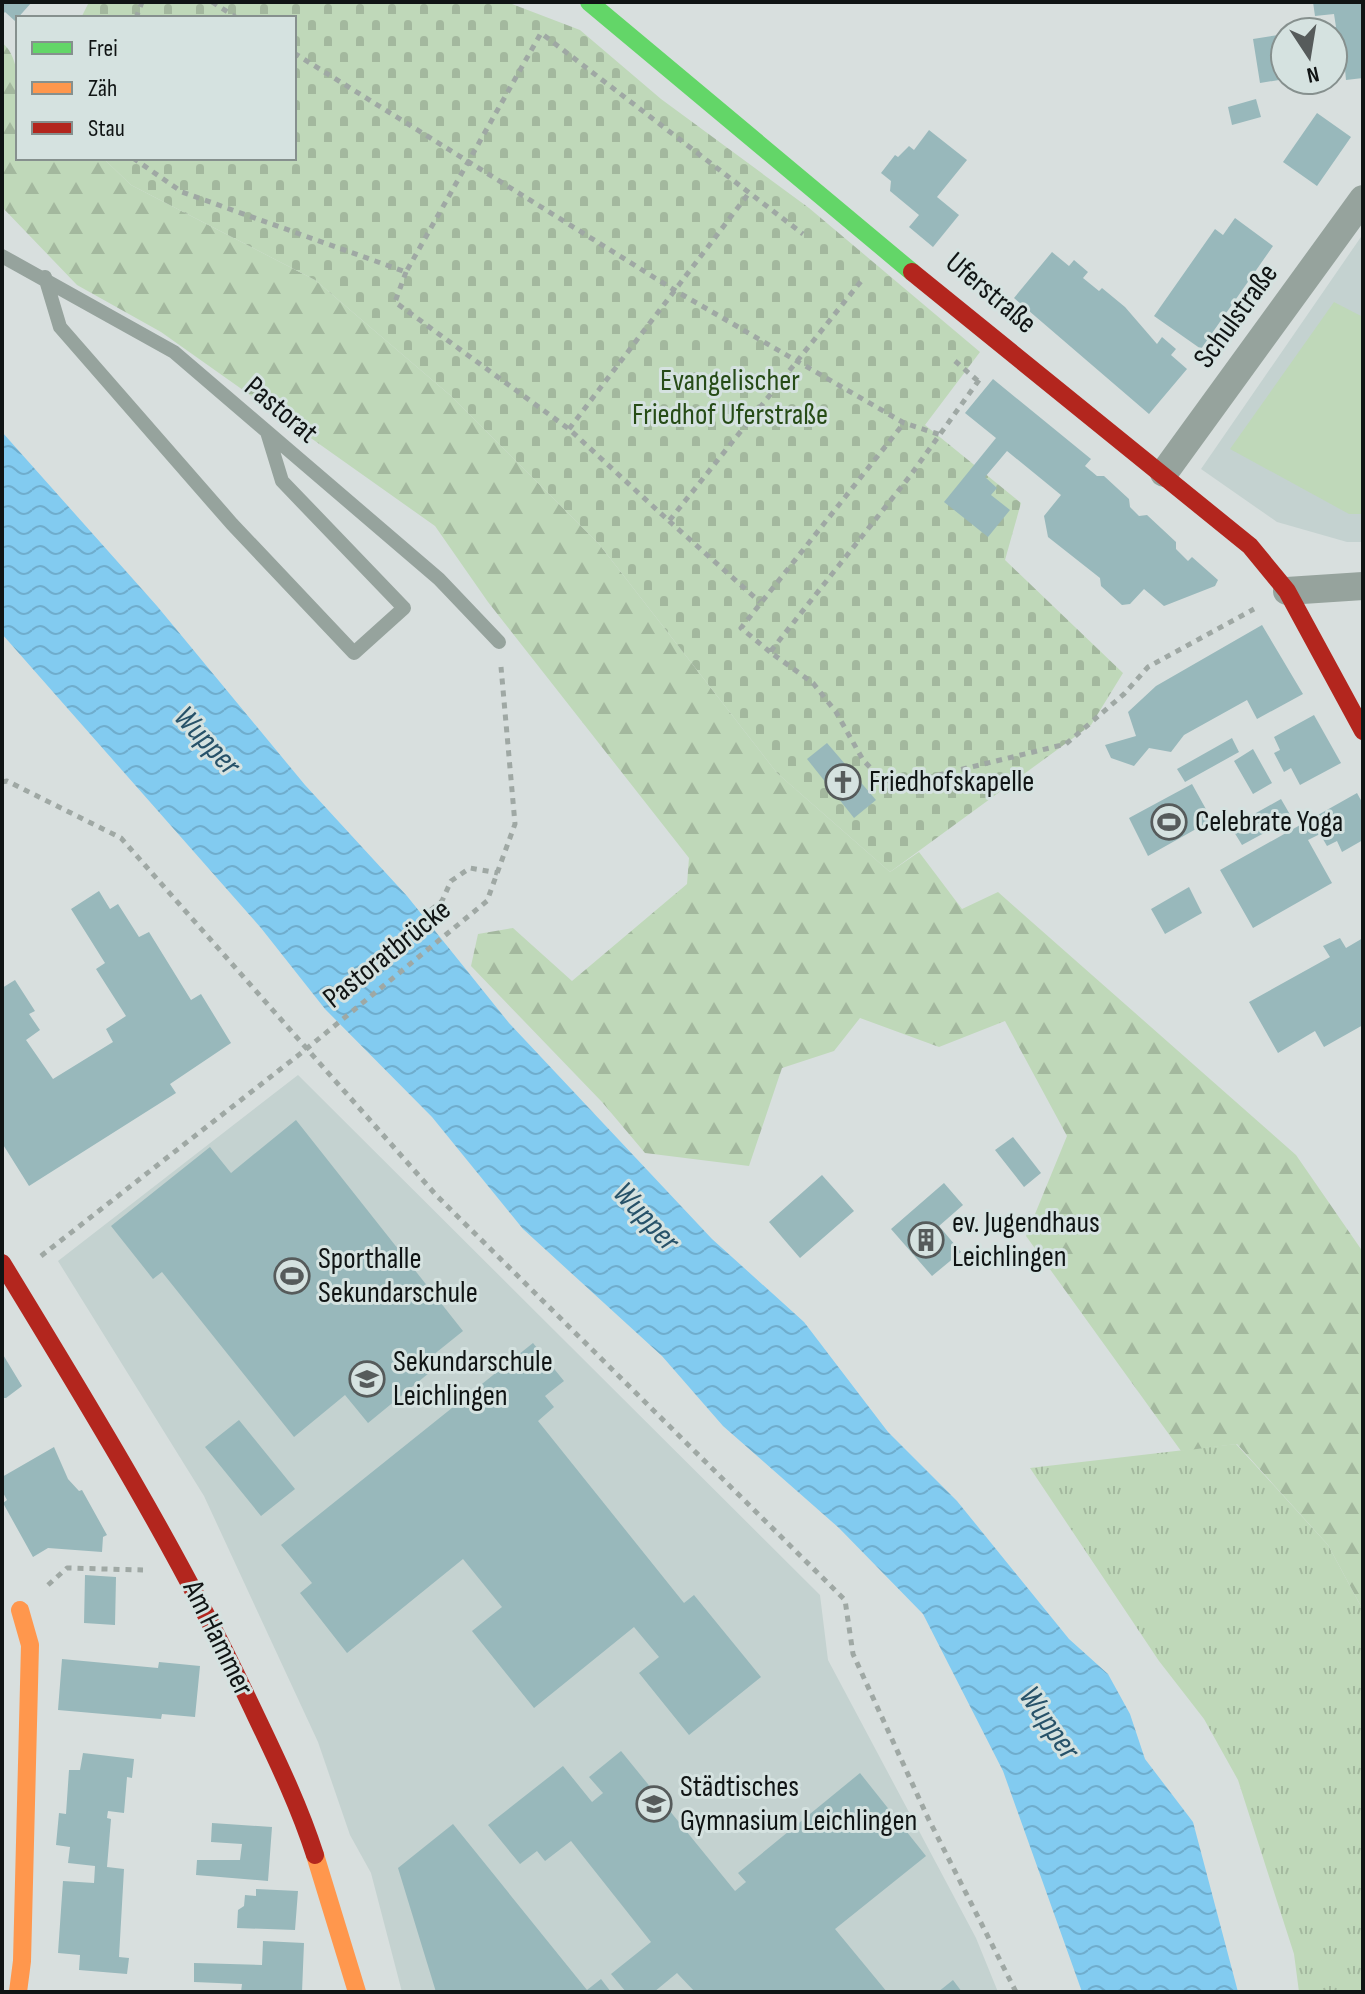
<svg xmlns="http://www.w3.org/2000/svg" width="1365" height="1994" viewBox="0 0 1365 1994" font-family="'Sofia Sans Condensed',sans-serif">
  <style>
    .built { fill: #c4d2d0 }
    .grass { fill: url(#grass-tufts) }
    .forest { fill: url(#forest-firs) }
    .cemetery { fill: url(#cemetery-stones) }
    .park { fill: #bfd8b9 }
    .water { fill: url(#water-waves) }
    .building { fill: #98b8bb }
    .lines { fill: none; stroke-linecap: round; stroke-linejoin: round }
    .path { stroke: #9fa8a4; stroke-width: 5; stroke-dasharray: 6 6; stroke-linecap: butt }
    .lane { stroke: #96a39d; stroke-width: 14 }
    .street { stroke: #96a39d; stroke-width: 28 }
    .fast { stroke: #63d668; stroke-width: 18 }
    .slow { stroke: #ff974d; stroke-width: 18 }
    .jam { stroke: #b3261e; stroke-width: 18 }
    .labels { text-anchor: middle; dominant-baseline: central; stroke-width: 6; stroke-linejoin: round; paint-order: stroke }
    .street-label { font-size: 30px; fill: #101414; stroke: #d5e2e0 }
    .park-label { font-size: 30px; fill: #274c17; stroke: #d5e2e0 }
    .poi-label { font-size: 30px; fill: #101414; stroke: #d5e2e0; text-anchor: start }
    .water-label { font-size: 32px; font-style: italic; fill: #275269; stroke: #d5e2e0 }
  </style>
  <defs>
    <pattern id="grass-tufts" width="24" height="20" patternUnits="userSpaceOnUse" patternTransform="scale(2)"><rect width="24" height="20" fill="#bfd8b9"/><path d="M3 7l-1-3M5 7V3M7 7l1-3M15 17l-1-3M17 17v-4M19 17l1-3" fill="none" stroke="#a3b89e"/></pattern>
    <pattern id="forest-firs" width="22" height="20" patternUnits="userSpaceOnUse" patternTransform="scale(2)"><rect width="22" height="20" fill="#bfd8b9"/><path d="M5 1l3.5 6h-7zM16 11l3.5 6h-7z" fill="#a3b89e"/></pattern>
    <pattern id="cemetery-stones" width="16" height="16" patternUnits="userSpaceOnUse" patternTransform="scale(2)"><rect width="16" height="16" fill="#bfd8b9"/><path d="M2 7V4a2 2 0 0 1 4 0v3zM10 15v-3a2 2 0 0 1 4 0v3z" fill="#a3b89e"/></pattern>
    <pattern id="water-waves" width="16" height="10" patternUnits="userSpaceOnUse" patternTransform="scale(2)"><rect width="16" height="10" fill="#82cbf0"/><path d="M0 5q4-4 8 0t8 0" fill="none" stroke="#6fadcd"/></pattern>
  </defs>
  <rect width="100%" height="100%" fill="#d8dfde"/>
  <path class="built" d="M1363,234V542H1347L1277,522L1201,469Z
    M298,1075L820,1595L828,1660L976,1938L998,1992H402L371,1873L350,1835L318,1742L204,1496L58,1261Z"/>
  <path class="grass" d="M1236,1444L1328,1545L1363,1610V1992H1299L1294,1954L1238,1780L1204,1719L1159,1661L1030,1468Z"/>
  <path class="forest" d="M2,43C27,60 18,130 18,158H103L131,185L315,280L451,396L599,544L777,773L890,872L919,852L962,909L998,892L1296,1155L1363,1252V1610L1328,1545L1237,1444L1181,1451L1026,1236L1067,1136L1005,1021L939,1047L860,1018L834,1051L782,1068L749,1166L645,1153L602,1102L471,966L478,934L513,928L572,981L687,884L689,858L488,602L435,526L161,332L77,285L2,207Z"/>
  <path class="cemetery" d="M89,2H507L580,30L661,99L809,208L980,352L925,425L1021,503L1005,560L1123,673L1091,725L890,872L777,773L599,544L451,396L315,280L131,185L103,158H294V18H81Z"/>
  <path class="park" d="M1334,302L1363,317V514H1349L1230,449Z"/>
  <path class="water" d="M2,432L157,606L305,785L407,896L509,1023L712,1239L804,1322L888,1432L957,1501L1069,1639L1108,1674L1130,1714L1145,1759L1193,1822L1238,1992H1082L1003,1771L923,1614L839,1528L723,1426L662,1356L523,1229L432,1117L325,1009L261,928L2,634Z"/>
  <path class="building" d="M2,2H32L15,21L5,12L2,15Z
    M1313,2H1363V78L1346,80L1345,69L1333,71V32L1313,30L1336,27L1334,14L1315,16Z
    M1285,34V79L1260,83L1253,39Z
    M1256,99L1261,117L1232,125L1228,107Z
    M1317,113L1351,137L1317,186L1283,162Z
    M929,130L967,160L937,197L959,215L933,247L909,227L919,215L890,191L891,181L881,173L895,155L898,157L909,146L914,150Z
    M1235,218L1273,246L1201,349L1154,316L1215,229L1223,235Z
    M1052,252L1069,266L1074,260L1088,272L1083,278L1099,291L1102,288L1125,307L1157,344L1162,337L1176,349L1171,355L1187,369L1149,414L1014,298Z
    M993,379L1091,459L1085,466L1097,476H1104L1129,499L1130,507L1139,516L1147,515L1176,542V549L1188,561L1192,557L1218,580L1215,586L1164,606L1144,589L1130,604L1122,605L1101,586L1100,578L1048,537L1044,516L1061,495L1007,451L985,477L997,488L991,495L1010,510L988,537L944,502L996,438L965,413Z
    M1262,625L1303,694L1257,719L1247,700L1184,735L1171,752L1149,748L1134,766L1111,758L1105,745L1136,736L1128,712L1156,686Z
    M1314,715L1341,763L1300,785L1291,768L1284,772L1274,753L1280,750L1274,737Z
    M1232,738L1239,752L1185,782L1177,769Z
    M827,743L876,800L854,818L807,759Z
    M1253,749L1272,783L1253,794L1234,761Z
    M1192,784L1212,820L1148,856L1129,818Z
    M1357,793L1363,804V840L1342,852L1337,841L1327,846L1320,834L1308,840L1332,883L1253,928L1220,870Z
    M1281,799L1292,818L1242,845L1231,827Z
    M1189,887L1202,913L1165,934L1151,909Z
    M99,891L110,909L118,904L139,937L149,932L191,1000L201,994L231,1043L170,1084L176,1093L29,1186L2,1143V988L15,980L35,1011L29,1014L40,1030L26,1040L53,1079L113,1042L106,1029L126,1016L96,969L105,963L71,909Z
    M1340,938L1346,948L1363,938V1025L1324,1047L1315,1031L1278,1053L1249,1002L1330,957L1323,946Z
    M296,1120L463,1331L422,1364L429,1373L368,1423L345,1395L294,1437L162,1272L153,1279L111,1226L210,1147L231,1173Z
    M1013,1137L1041,1173L1024,1187L995,1150Z
    M822,1175L854,1211L800,1258L769,1222Z
    M944,1183L963,1205L939,1226L961,1252L932,1276L891,1229Z
    M533,1343L564,1381L545,1396L554,1407L538,1421L684,1603L694,1595L761,1677L689,1735L639,1673L659,1657L634,1627L534,1708L472,1631L502,1607L463,1559L347,1653L300,1593L312,1583L281,1545Z
    M2,1353L22,1386L6,1398H2Z
    M239,1420L295,1489L261,1516L205,1447Z
    M54,1447L68,1479L79,1491L82,1490L107,1535L103,1537L102,1552L48,1548L33,1557L3,1503L7,1500L2,1491V1477Z
    M85,1575L116,1577L115,1625L84,1623Z
    M62,1659L158,1668L159,1662L200,1666L195,1717L162,1714L161,1719L149,1718L58,1710Z
    M621,1751L735,1891L746,1882L738,1873L860,1773L926,1856L835,1929L887,1992H695L677,1973L654,1992H626L611,1974L651,1942L571,1841L545,1861L537,1851L520,1864L488,1825L563,1766L592,1802L603,1793L589,1777Z
    M83,1753L134,1759L132,1778L127,1777L124,1813L108,1811L107,1818L111,1819L107,1867L124,1869L119,1957L129,1958L127,1974L79,1970L80,1955L58,1953L63,1881L94,1883L95,1866L68,1863L70,1847L56,1845L59,1813L66,1814L69,1770H80Z
    M212,1823L272,1827L268,1881L196,1875L197,1860H240L242,1844L211,1842Z
    M453,1824L587,1990L601,1979L611,1992H436L398,1868Z
    M256,1889L298,1891L295,1930L237,1928L238,1910L244,1906L245,1895L256,1896Z
    M263,1941L304,1943L302,1992H241L242,1984L194,1982V1963L262,1965Z
    M953,1980L962,1992H938Z"/>
  <g class="lines">
    <path class="path" d="M212,2L237,18
      M136,18L142,2
      M294,53L676,291L904,423L941,435
      M133,158L182,192L406,272L541,33L803,234
      M406,272L395,302L569,429L669,521L862,280
      M955,361L978,381
      M979,380L910,476L770,652L813,683L836,712L863,760L889,787L1066,744L1124,694L1148,667L1254,609
      M569,429L749,193
      M669,521L760,602
      M770,652L741,628L904,423
      M2,782L7,781L121,838L436,1195L845,1600L853,1654L928,1818L1016,1992
      M431,910L442,901L451,881L470,868L498,873
      M41,1256L305,1050L487,901L515,824L501,667
      M48,1585L67,1568L143,1570"/>
    <path class="lane" d="M2,256L174,352L439,579L499,642
      M45,277L60,327L232,524L354,653L404,608L282,481L267,432"/>
    <path class="street" d="M1164,473L1363,199
      M1287,591L1363,586"/>
    <path class="fast" d="M589,2L912,272"/>
    <path class="slow" d="M315,1855L357,1992
      M18,1992L22,1961L30,1645L20,1610"/>
    <path class="jam" d="M912,272L1250,546L1287,591L1363,731
      M2,1263C88,1404 174,1544 245,1693C270,1746 297,1799 315,1855"/>
  </g>
  <defs>
    <symbol id="church-ring" viewBox="-11 -11 22 22"><circle r="9.5" fill="#d5e2e0" stroke="#565b5b" stroke-width="1.5"/><path d="M-1.2-6h2.4v3.5h3.3v2.4h-3.3V6h-2.4V-.1h-3.3v-2.4h3.3Z" fill="#565b5b"/></symbol>
    <symbol id="stadium-ring" viewBox="-11 -11 22 22"><circle r="9.5" fill="#d5e2e0" stroke="#565b5b" stroke-width="1.5"/><path d="M0-5a6.5 5 0 1 0 0 10a6.5 5 0 1 0 0-10ZM-3.5-1.8h7v3.6h-7Z" fill="#565b5b"/></symbol>
    <symbol id="building-ring" viewBox="-11 -11 22 22"><circle r="9.5" fill="#d5e2e0" stroke="#565b5b" stroke-width="1.5"/><path d="M-4-6H4V6H1V3H-1V6H-4ZM-2.5-4.3h1.7v1.8h-1.7ZM.8-4.3h1.7v1.8H.8ZM-2.5-1h1.7V.8h-1.7ZM.8-1h1.7V.8H.8Z" fill="#565b5b"/></symbol>
    <symbol id="school-ring" viewBox="-11 -11 22 22"><circle r="9.5" fill="#d5e2e0" stroke="#565b5b" stroke-width="1.5"/><path d="M0-5L7-2L0 1L-7-2ZM-4 1L0 2.5L4 1V4Q0 6-4 4Z" fill="#565b5b"/></symbol>
  </defs>
  <g fill-rule="evenodd">
    <use href="#church-ring" x="823" y="762" width="40" height="40"/>
    <use href="#stadium-ring" x="1149" y="802" width="40" height="40"/>
    <use href="#building-ring" x="906" y="1220" width="40" height="40"/>
    <use href="#stadium-ring" x="272" y="1256" width="40" height="40"/>
    <use href="#school-ring" x="347" y="1359" width="40" height="40"/>
    <use href="#school-ring" x="634" y="1784" width="40" height="40"/>
  </g>
  <g class="labels">
    <g class="street-label">
      <text transform="translate(991 293) rotate(40)">Uferstraße</text>
      <text transform="translate(1236 316) rotate(-54)">Schulstraße</text>
      <text transform="translate(281 410) rotate(40)">Pastorat</text>
      <text transform="translate(387 954) rotate(-39)">Pastoratbrücke</text>
      <text transform="translate(218 1638) rotate(64)">Am Hammer</text>
    </g>
    <g class="park-label">
      <text x="730" y="381">Evangelischer<tspan x="730" dy="34">Friedhof Uferstraße</tspan></text>
    </g>
    <g class="poi-label">
      <text x="869" y="782">Friedhofskapelle</text>
      <text x="1195" y="822">Celebrate Yoga</text>
      <text x="952" y="1223">ev. Jugendhaus<tspan x="952" dy="34">Leichlingen</tspan></text>
      <text x="318" y="1259">Sporthalle<tspan x="318" dy="34">Sekundarschule</tspan></text>
      <text x="393" y="1362">Sekundarschule<tspan x="393" dy="34">Leichlingen</tspan></text>
      <text x="680" y="1787">Städtisches<tspan x="680" dy="34">Gymnasium Leichlingen</tspan></text>
    </g>
    <g class="water-label">
      <text transform="translate(207 741) rotate(47)">Wupper</text>
      <text transform="translate(646 1217) rotate(47)">Wupper</text>
      <text transform="translate(1049 1723) rotate(55)">Wupper</text>
    </g>
  </g>
  <rect width="1365" height="1994" fill="none" stroke="#101414" stroke-width="8"/>
  <rect x="16" y="16" width="280" height="144" fill="#d5e2e0" stroke="#86908e" stroke-width="2"/>
  <rect x="32" y="42" width="40" height="12" fill="#63d668" stroke="#86908e" stroke-width="2"/>
  <text x="88" y="56" font-size="24" fill="#101414">Frei</text>
  <rect x="32" y="82" width="40" height="12" fill="#ff974d" stroke="#86908e" stroke-width="2"/>
  <text x="88" y="96" font-size="24" fill="#101414">Zäh</text>
  <rect x="32" y="122" width="40" height="12" fill="#b3261e" stroke="#86908e" stroke-width="2"/>
  <text x="88" y="136" font-size="24" fill="#101414">Stau</text>
  <g transform="translate(1309 56) rotate(168)"><circle r="38" fill="#d5e2e0" stroke="#86908e" stroke-width="2"/>
  <path d="M0-6L14 30L0 20L-14 30Z" fill="#565b5b"/>
  <text y="-12" font-size="22" font-weight="bold" text-anchor="middle" fill="#101414">N</text>
  </g>
</svg>
